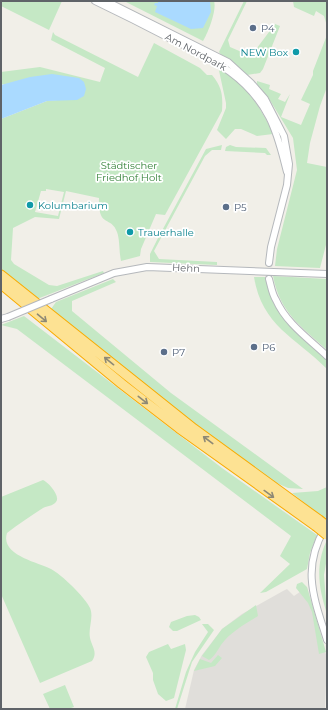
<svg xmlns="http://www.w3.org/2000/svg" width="328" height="710" viewBox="0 0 328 710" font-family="Montserrat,sans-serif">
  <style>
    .industrial { fill: #e0deda }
    .green { fill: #c5e8c5; fill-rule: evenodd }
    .water { fill: #aadaff }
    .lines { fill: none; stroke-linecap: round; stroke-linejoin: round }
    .tertiary-casing { stroke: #b5b8bc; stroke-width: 8 }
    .motorway-casing { stroke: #f9ab00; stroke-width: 11 }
    .tertiary { stroke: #fff; stroke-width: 6 }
    .motorway { stroke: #fde293; stroke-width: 9 }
    .tertiary-bridge-casing { stroke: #b5b8bc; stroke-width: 8; stroke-linecap: butt }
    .motorway-bridge-casing { stroke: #f9ab00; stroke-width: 11; stroke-linecap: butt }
    .tertiary-bridge { stroke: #fff; stroke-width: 6 }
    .motorway-bridge { stroke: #fde293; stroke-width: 9 }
    .oneway { stroke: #8e8975 }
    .service-dot { fill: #5c6f8a; stroke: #fff; stroke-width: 1.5 }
    .culture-dot { fill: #0f9aa8; stroke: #fff; stroke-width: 1.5 }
    .labels { text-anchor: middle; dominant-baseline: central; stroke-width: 3.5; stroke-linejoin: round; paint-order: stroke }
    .service-label { font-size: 10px; fill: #4e5e75; stroke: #fff; text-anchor: start }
    .street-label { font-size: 10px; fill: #5f6368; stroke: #fff }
    .culture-label { font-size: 10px; fill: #0d838f; stroke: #fff; text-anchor: start }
    .park-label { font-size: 10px; fill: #348238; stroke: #fff }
  </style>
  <rect width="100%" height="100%" fill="#f1efe8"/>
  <path class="industrial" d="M307,587L327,658L325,709H185L194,670L202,655L222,629L242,614L283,591L287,589L294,596Z"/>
  <path class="green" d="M1,1H62L49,30L1,6Z
    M124,1H214C217,10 208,33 203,41Z
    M244,1H247L228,40L230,47L251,56L275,24L280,26L263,69L260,73L247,75L222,56L219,52Z
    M293,1H327V26L324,16L316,11L314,16L294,7Z
    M53,32L55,35L138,77L154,43L200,68L207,75H212C222,87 223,95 222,111L165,215L156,214L141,249L140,256L121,261C119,252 120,240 117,232C111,215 98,229 99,198L66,191L59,219L35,217L13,228L11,260L14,264L49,285L57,286L103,271L104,273L37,299L1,269V119L47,101L58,100L3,84L1,85V72L40,67L100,82L105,68L51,40ZM46,189L64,192L58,216L35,212L41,191H46Z
    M327,35V87L320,106L310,143L307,163L327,167V241L320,268L275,266L277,249L297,170L293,138L271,102L257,84V81L270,85L269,89L281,94L278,99L285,102L290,94L281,117L301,125L310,104L301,100L313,75V71Z
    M218,66C244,83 261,106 273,134L257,136L241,129H235L226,139L217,130L226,108V103Z
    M222,145L221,150H212L205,156L154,251L159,259L217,262V265L150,262V254L157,240L206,149Z
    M230,145L236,147L266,148L271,155H267L265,153L225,151L226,147Z
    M273,276L327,279V350C301,326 280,313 273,276Z
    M254,277H265C275,318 298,333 327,360V369C295,337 262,326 254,277Z
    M113,279L116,282L72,301V311L171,393L303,489L288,488L272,481L154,393L51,309L56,302Z
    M24,316L222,468L317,535L310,553L307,569L266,592L260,593L290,564L280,556L291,536L17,329L1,325Z
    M43,480C48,482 61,496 56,502C53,506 47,506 43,508C31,516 18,524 7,533C0,555 37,562 51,569C61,574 85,597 90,608C94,617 88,628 90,638C92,647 98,652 92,661L40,683L1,594V497Z
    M327,487V515L325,519L292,493L318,491Z
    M326,542L327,558L324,575L327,614C319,589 315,567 326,542Z
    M302,582L307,587L326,652L319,654L312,612L308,603L296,588L297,584Z
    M256,605L258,616C247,623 234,630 225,640C219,646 216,656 209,660L202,656L222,629Z
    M195,615L199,617L201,620L177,631H173L169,627L171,622L187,616Z
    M202,624H208L214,630L192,662L177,709H175L186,672L195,652L208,632Z
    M168,644L171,649L185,644L186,650L174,698L166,701L158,694L153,680V673L146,657L149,652Z
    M218,655L222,658L215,666L194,671L200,659L211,663Z
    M65,685L74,707L68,709H50L43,694Z"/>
  <path class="water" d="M158,1H210L211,12L203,28L191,29L155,12L157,6L154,5L155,3H158Z
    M52,74L79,78L84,82L86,89L84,96L77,100L47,101L1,119V85L30,77Z"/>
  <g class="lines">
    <defs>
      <path id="tertiary" d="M95,1C120,13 144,25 169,38C209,58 247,74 269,117C278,134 282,153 287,172
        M106,1L228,62L251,83L265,99L284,136L289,164L287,185L271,247L269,263
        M269,279C271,286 272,294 276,300C286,323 309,339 327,356
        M51,299L114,273L147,267L327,274
        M1,319L8,317
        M325,528C301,569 314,598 327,640"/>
      <path id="motorway" d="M1,275L194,429L319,520
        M1,284L122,384L179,428L316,526"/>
    </defs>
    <use href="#tertiary" class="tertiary-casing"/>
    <use href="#motorway" class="motorway-casing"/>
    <use href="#tertiary" class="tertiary"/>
    <use href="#motorway" class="motorway"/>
    <defs>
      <path id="tertiary-bridge" d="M8,317L51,299"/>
      <path id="motorway-bridge" d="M319,520L327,526
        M316,526L327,535"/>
    </defs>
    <use href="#tertiary-bridge" class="tertiary-bridge-casing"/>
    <use href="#motorway-bridge" class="motorway-bridge-casing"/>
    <use href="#tertiary-bridge" class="tertiary-bridge"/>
    <use href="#motorway-bridge" class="motorway-bridge"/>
  </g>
  <defs><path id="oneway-shaft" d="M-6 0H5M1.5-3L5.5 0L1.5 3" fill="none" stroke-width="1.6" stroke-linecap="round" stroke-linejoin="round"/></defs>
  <g class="oneway">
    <use href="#oneway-shaft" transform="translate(42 318) rotate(40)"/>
    <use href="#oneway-shaft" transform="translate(109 361) rotate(-141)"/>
    <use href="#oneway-shaft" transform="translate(143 400) rotate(38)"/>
    <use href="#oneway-shaft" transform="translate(208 440) rotate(-143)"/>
    <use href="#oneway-shaft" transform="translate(269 494) rotate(36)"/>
  </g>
  <g class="service-dot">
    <circle cx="253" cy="28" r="4"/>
    <circle cx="226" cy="207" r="4"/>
    <circle cx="254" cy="347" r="4"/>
    <circle cx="164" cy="352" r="4"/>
  </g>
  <g class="culture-dot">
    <circle cx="296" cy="52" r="4"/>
    <circle cx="30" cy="205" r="4"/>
    <circle cx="130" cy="232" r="4"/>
  </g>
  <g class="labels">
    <g class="service-label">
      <text x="261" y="28">P4</text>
      <text x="234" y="207">P5</text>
      <text x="262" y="347">P6</text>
      <text x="172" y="352">P7</text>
    </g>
    <g class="street-label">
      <text transform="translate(196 52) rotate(28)">Am Nordpark</text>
      <text transform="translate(186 268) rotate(3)">Hehn</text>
    </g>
    <g class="culture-label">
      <text x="288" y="52" text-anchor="end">NEW Box</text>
      <text x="38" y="205">Kolumbarium</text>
      <text x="138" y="232">Trauerhalle</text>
    </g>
    <g class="park-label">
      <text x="129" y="165">Städtischer<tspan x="129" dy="12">Friedhof Holt</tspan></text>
    </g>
  </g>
  <rect width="328" height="710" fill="none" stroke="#5f6368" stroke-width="4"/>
</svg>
